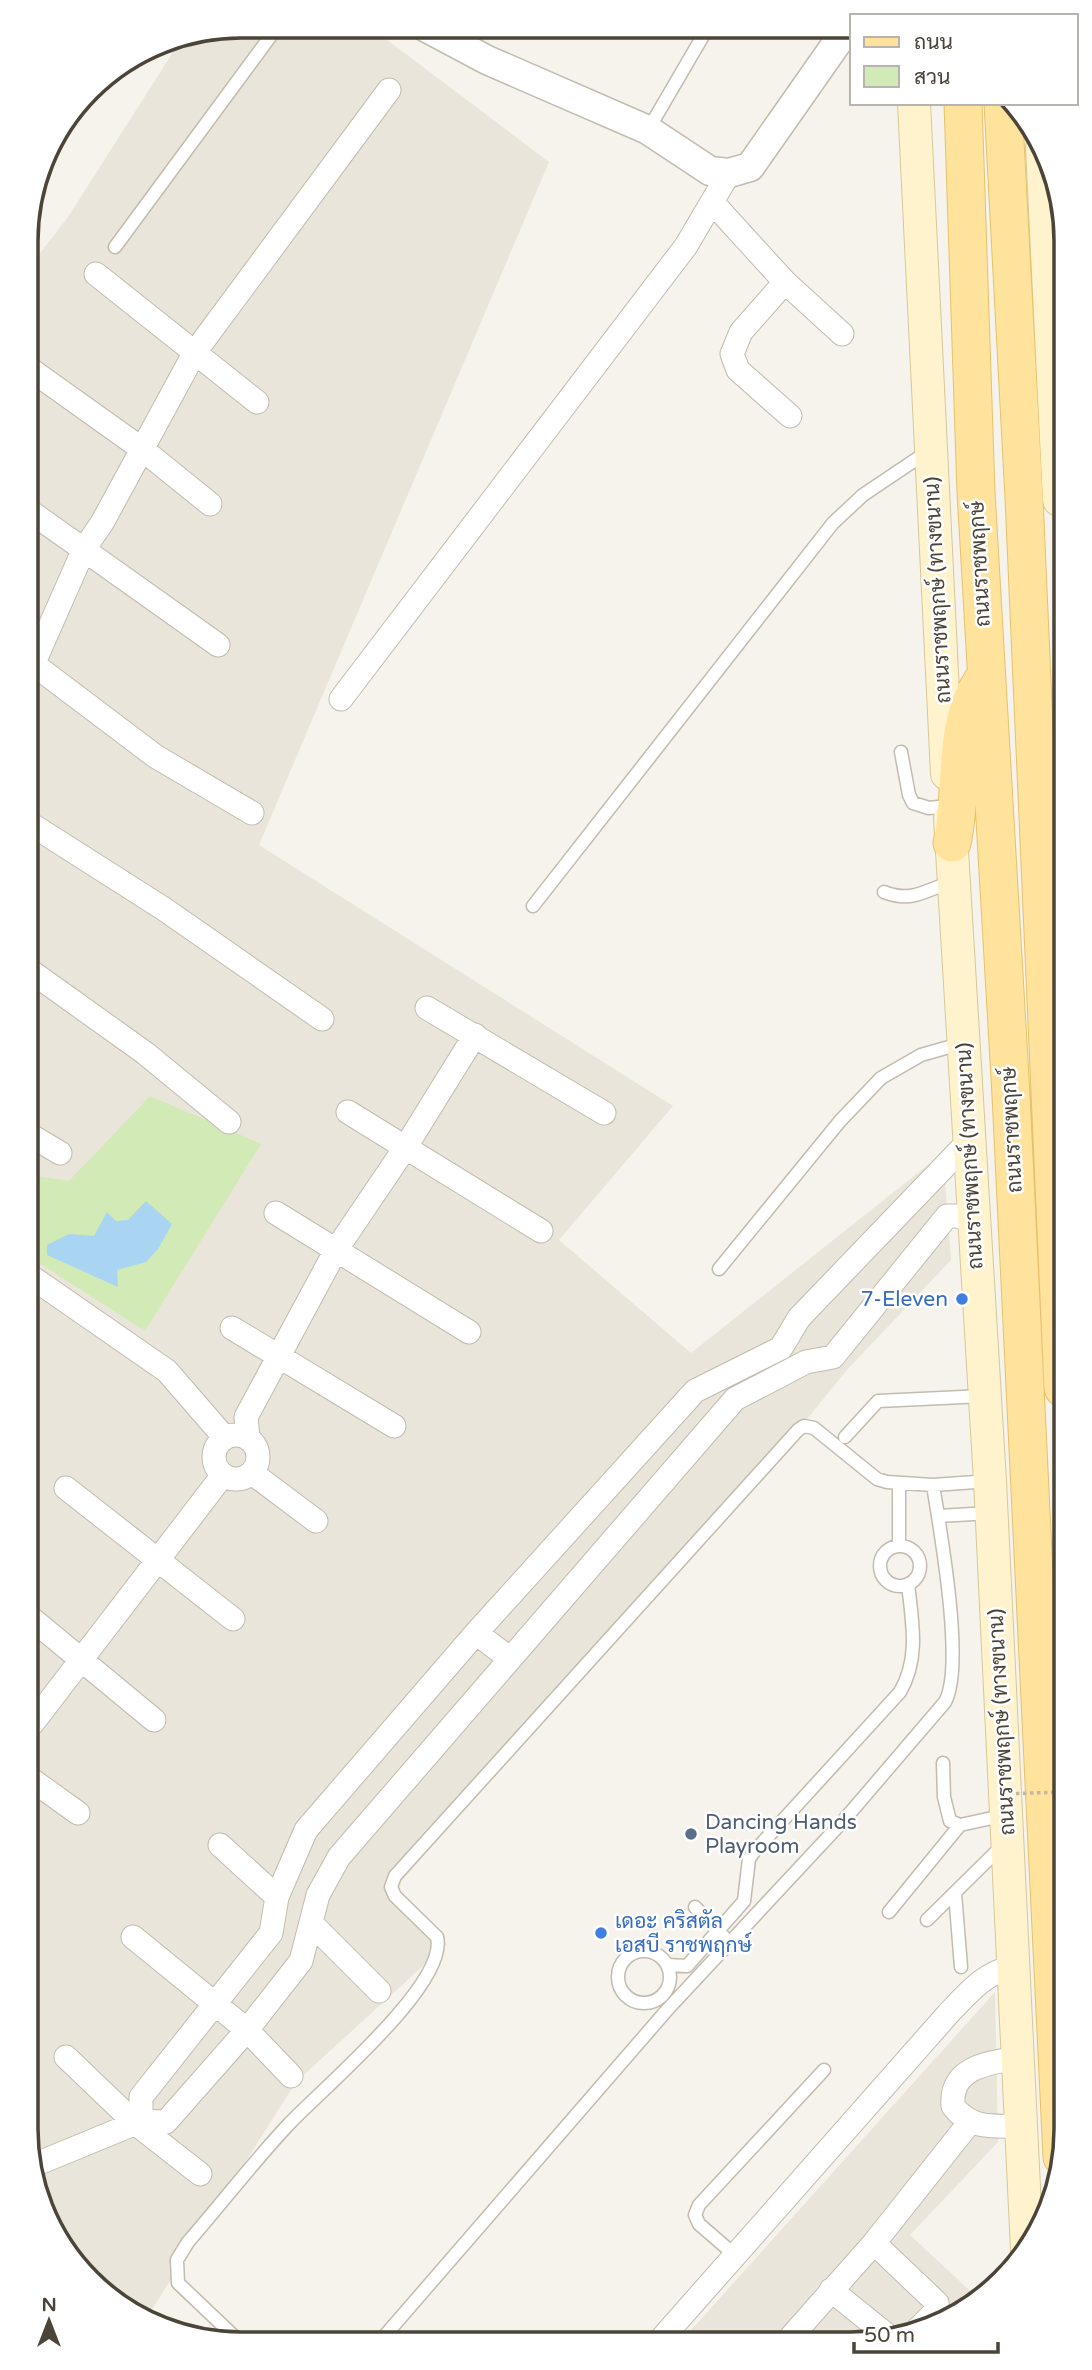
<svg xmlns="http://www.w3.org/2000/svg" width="1092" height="2370" viewBox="0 0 1092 2370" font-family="'Varela Round',Sarabun,sans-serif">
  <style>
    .residential { fill: #eae5da }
    .green { fill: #d2eab5 }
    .water { fill: #a9d4f2 }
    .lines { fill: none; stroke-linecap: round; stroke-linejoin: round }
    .service-casing { stroke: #c2bbae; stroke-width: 15 }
    .minor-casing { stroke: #c2bbae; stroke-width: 25 }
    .tertiary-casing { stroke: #c2bbae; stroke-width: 31 }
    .secondary-casing { stroke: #d6c79b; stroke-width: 34 }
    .primary-casing { stroke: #e6c16a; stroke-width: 39 }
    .service { stroke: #fff; stroke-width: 12 }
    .minor { stroke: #fff; stroke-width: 23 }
    .tertiary { stroke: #fff; stroke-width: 28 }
    .secondary { stroke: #fff3cd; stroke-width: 32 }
    .primary { stroke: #ffe39c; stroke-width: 37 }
    .path-bridge { stroke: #c4b79f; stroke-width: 3.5; stroke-dasharray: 3.5 3.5; stroke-linecap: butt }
    .shop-dot { fill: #3f7fe0; stroke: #fff; stroke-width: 2.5 }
    .service-dot { fill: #5c6f8a; stroke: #fff; stroke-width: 2.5 }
    .labels { text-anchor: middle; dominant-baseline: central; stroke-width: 5; stroke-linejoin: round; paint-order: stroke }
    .street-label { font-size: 21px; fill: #4b4439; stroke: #fff }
    .shop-label { font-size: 21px; fill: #366cbe; stroke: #fff; text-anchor: end }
    .service-label { font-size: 21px; fill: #4e5e75; stroke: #fff; text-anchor: start }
    .rim { fill: none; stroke: #4b4439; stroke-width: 3.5 }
  </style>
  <rect width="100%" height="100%" fill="#f6f3ec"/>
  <path class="residential" d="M242,26L370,27L549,162L259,845L673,1106L559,1240L691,1353L943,1153L951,1260L845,1372L771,1464L395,1888L447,1944L296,2082L149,2314L99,2290L55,2236L34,2185L27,270L68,217L182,38Z
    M995,1992L998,2142L910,2235L979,2299L970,2308L907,2336L685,2337Z"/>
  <path class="green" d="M150,1096L261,1144L145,1331L30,1257V1175L69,1181Z"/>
  <path class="water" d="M146,1201L172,1224L158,1249L146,1262L117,1270L118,1287L47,1255V1245L69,1234L94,1236L107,1212L116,1221L128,1220Z"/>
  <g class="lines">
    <defs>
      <path id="service" d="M648,130L707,29
        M115,247L278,26
        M901,752L909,795L913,803L929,808L948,806
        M884,892C915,904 925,888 955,882
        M533,906L833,523L863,495L930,450
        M719,1269L840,1121L881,1078L921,1055L963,1043
        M845,1437L878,1401L984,1396
        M899,1485V1546
        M938,1516L991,1513
        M880 1566a20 20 0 1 1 40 0a20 20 0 1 1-40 0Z
        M943,1763L944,1797L950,1821L960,1825L1006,1815
        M955,1893L961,1967
        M695,1907L724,1937
        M889,1912L960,1825
        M927,1920L1002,1846
        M618 1977a26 26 0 1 1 52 0a26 26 0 1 1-52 0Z
        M667,1965L687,1966L744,1901L749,1859L753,1853L900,1692C920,1658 912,1621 908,1584
        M736,2256L699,2224L695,2215L699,2205L824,2070
        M382,2339L667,2010L844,1820L945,1702C965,1666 940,1530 933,1485
        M238,2340L178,2283L177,2260L188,2242C222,2203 254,2161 289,2124C322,2089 449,1983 437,1937L395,1896L391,1887L395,1876L798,1430L804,1426L814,1428L877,1479L887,1482L933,1485L990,1481"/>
      <path id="minor" d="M713,203L785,282L741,332L732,354L738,370L790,416
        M96,274L257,402
        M785,282L842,334
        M27,367L142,449L210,504
        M28,510L218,645
        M28,660L155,756L252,813
        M28,676L84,549L102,523L195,352L389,90
        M341,699L686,246L729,173
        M29,823L164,909L322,1019
        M29,970L145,1053L229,1122
        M427,1008L604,1113
        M348,1112L541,1231
        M30,1135L60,1153
        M276,1213L469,1332
        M30,1276L167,1371L225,1438
        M232,1328L394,1426
        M214 1457a22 22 0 1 1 44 0a22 22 0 1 1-44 0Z
        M248,1438L246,1417L336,1250L405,1148L475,1035
        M252,1473L316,1521
        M66,1488L233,1619
        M32,1619L154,1720
        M476,1633L509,1658
        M32,1724L223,1475
        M32,1780L78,1813
        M220,1845L277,1897
        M313,1925L379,1991
        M133,1937L247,2030L291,2076
        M66,2057L135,2123L200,2174
        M1018,2058C988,2063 950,2067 953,2106C971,2130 994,2126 1021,2126
        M141,2121V2097L271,1933L277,1897L306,1830L476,1633L695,1391L781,1348L799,1318L968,1142
        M34,2165L141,2121L166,2122L247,2030L301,1961L318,1895L339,1857L735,1399L806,1362L833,1357L947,1216H958L973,1222
        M874,2243L937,2303L936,2311L915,2332
        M831,2290L888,2336
        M663,2337L948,2014C967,1994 985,1972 1013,1967
        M791,2337L874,2243L970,2122"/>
      <path id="tertiary" d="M425,27L487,60L648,130L710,171L729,173L750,167L846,30"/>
      <path id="secondary" d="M914,103L947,774
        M1042,148L1059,500
        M950,818L990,1481L1027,2250"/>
      <path id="primary" d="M963,103L976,492L1011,1095L1062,2157
        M1003,103L1024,498L1063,1388
        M952,843C964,790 951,728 982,681"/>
    </defs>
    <use href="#service" class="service-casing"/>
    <use href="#minor" class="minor-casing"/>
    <use href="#tertiary" class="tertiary-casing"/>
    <use href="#secondary" class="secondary-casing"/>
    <use href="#primary" class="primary-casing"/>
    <use href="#service" class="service"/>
    <use href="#minor" class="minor"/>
    <use href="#tertiary" class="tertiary"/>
    <use href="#secondary" class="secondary"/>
    <use href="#primary" class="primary"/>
    <path class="path-bridge" d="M1002,1794L1064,1792"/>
  </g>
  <g class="shop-dot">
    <circle cx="962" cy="1299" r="7"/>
    <circle cx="601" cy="1933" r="7"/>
  </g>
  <circle class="service-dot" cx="691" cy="1834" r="7"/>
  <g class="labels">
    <g class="street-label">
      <text transform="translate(980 564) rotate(-93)">ถนนราชพฤกษ์</text>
      <text transform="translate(938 590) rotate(-93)">ถนนราชพฤกษ์ (ทางขนาน)</text>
      <text transform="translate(1012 1130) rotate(-93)">ถนนราชพฤกษ์</text>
      <text transform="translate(970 1156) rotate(-93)">ถนนราชพฤกษ์ (ทางขนาน)</text>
      <text transform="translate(1002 1722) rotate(-93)">ถนนราชพฤกษ์ (ทางขนาน)</text>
    </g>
    <g class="shop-label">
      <text x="948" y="1299">7-Eleven</text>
      <text x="615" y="1921" text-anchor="start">เดอะ คริสตัล<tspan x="615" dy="24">เอสบี ราชพฤกษ์</tspan></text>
    </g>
    <g class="service-label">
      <text x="705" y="1822">Dancing Hands<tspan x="705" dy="24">Playroom</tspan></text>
    </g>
  </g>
  <path d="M0 0H1092V2370H0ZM241 38H851A203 203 0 0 1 1054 241V2129A203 203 0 0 1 851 2332H241A203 203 0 0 1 38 2129V241A203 203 0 0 1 241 38Z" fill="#fff" fill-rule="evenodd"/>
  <path class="rim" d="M241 38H851A203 203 0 0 1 1054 241V2129A203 203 0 0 1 851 2332H241A203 203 0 0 1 38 2129V241A203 203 0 0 1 241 38Z"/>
  <rect x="850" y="14" width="228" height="91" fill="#ffffff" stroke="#b7b4b0" stroke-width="2"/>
  <rect x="864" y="37" width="35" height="10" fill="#ffe39c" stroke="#b7b4b0" stroke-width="2"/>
  <text x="914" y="49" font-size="21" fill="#4b4439">ถนน</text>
  <rect x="864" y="66" width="35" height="21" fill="#d2eab5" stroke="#b7b4b0" stroke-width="2"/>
  <text x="914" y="84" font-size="21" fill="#4b4439">สวน</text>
  <g transform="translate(49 2321)" stroke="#ffffff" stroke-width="5" paint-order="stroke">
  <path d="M0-5L12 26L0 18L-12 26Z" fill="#4b4439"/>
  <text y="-10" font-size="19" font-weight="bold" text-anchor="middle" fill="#4b4439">N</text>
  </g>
  <path d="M854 2342v10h144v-10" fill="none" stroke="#4b4439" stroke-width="3.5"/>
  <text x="864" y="2342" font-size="21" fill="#4b4439" stroke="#ffffff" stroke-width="5" paint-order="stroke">50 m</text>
</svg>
